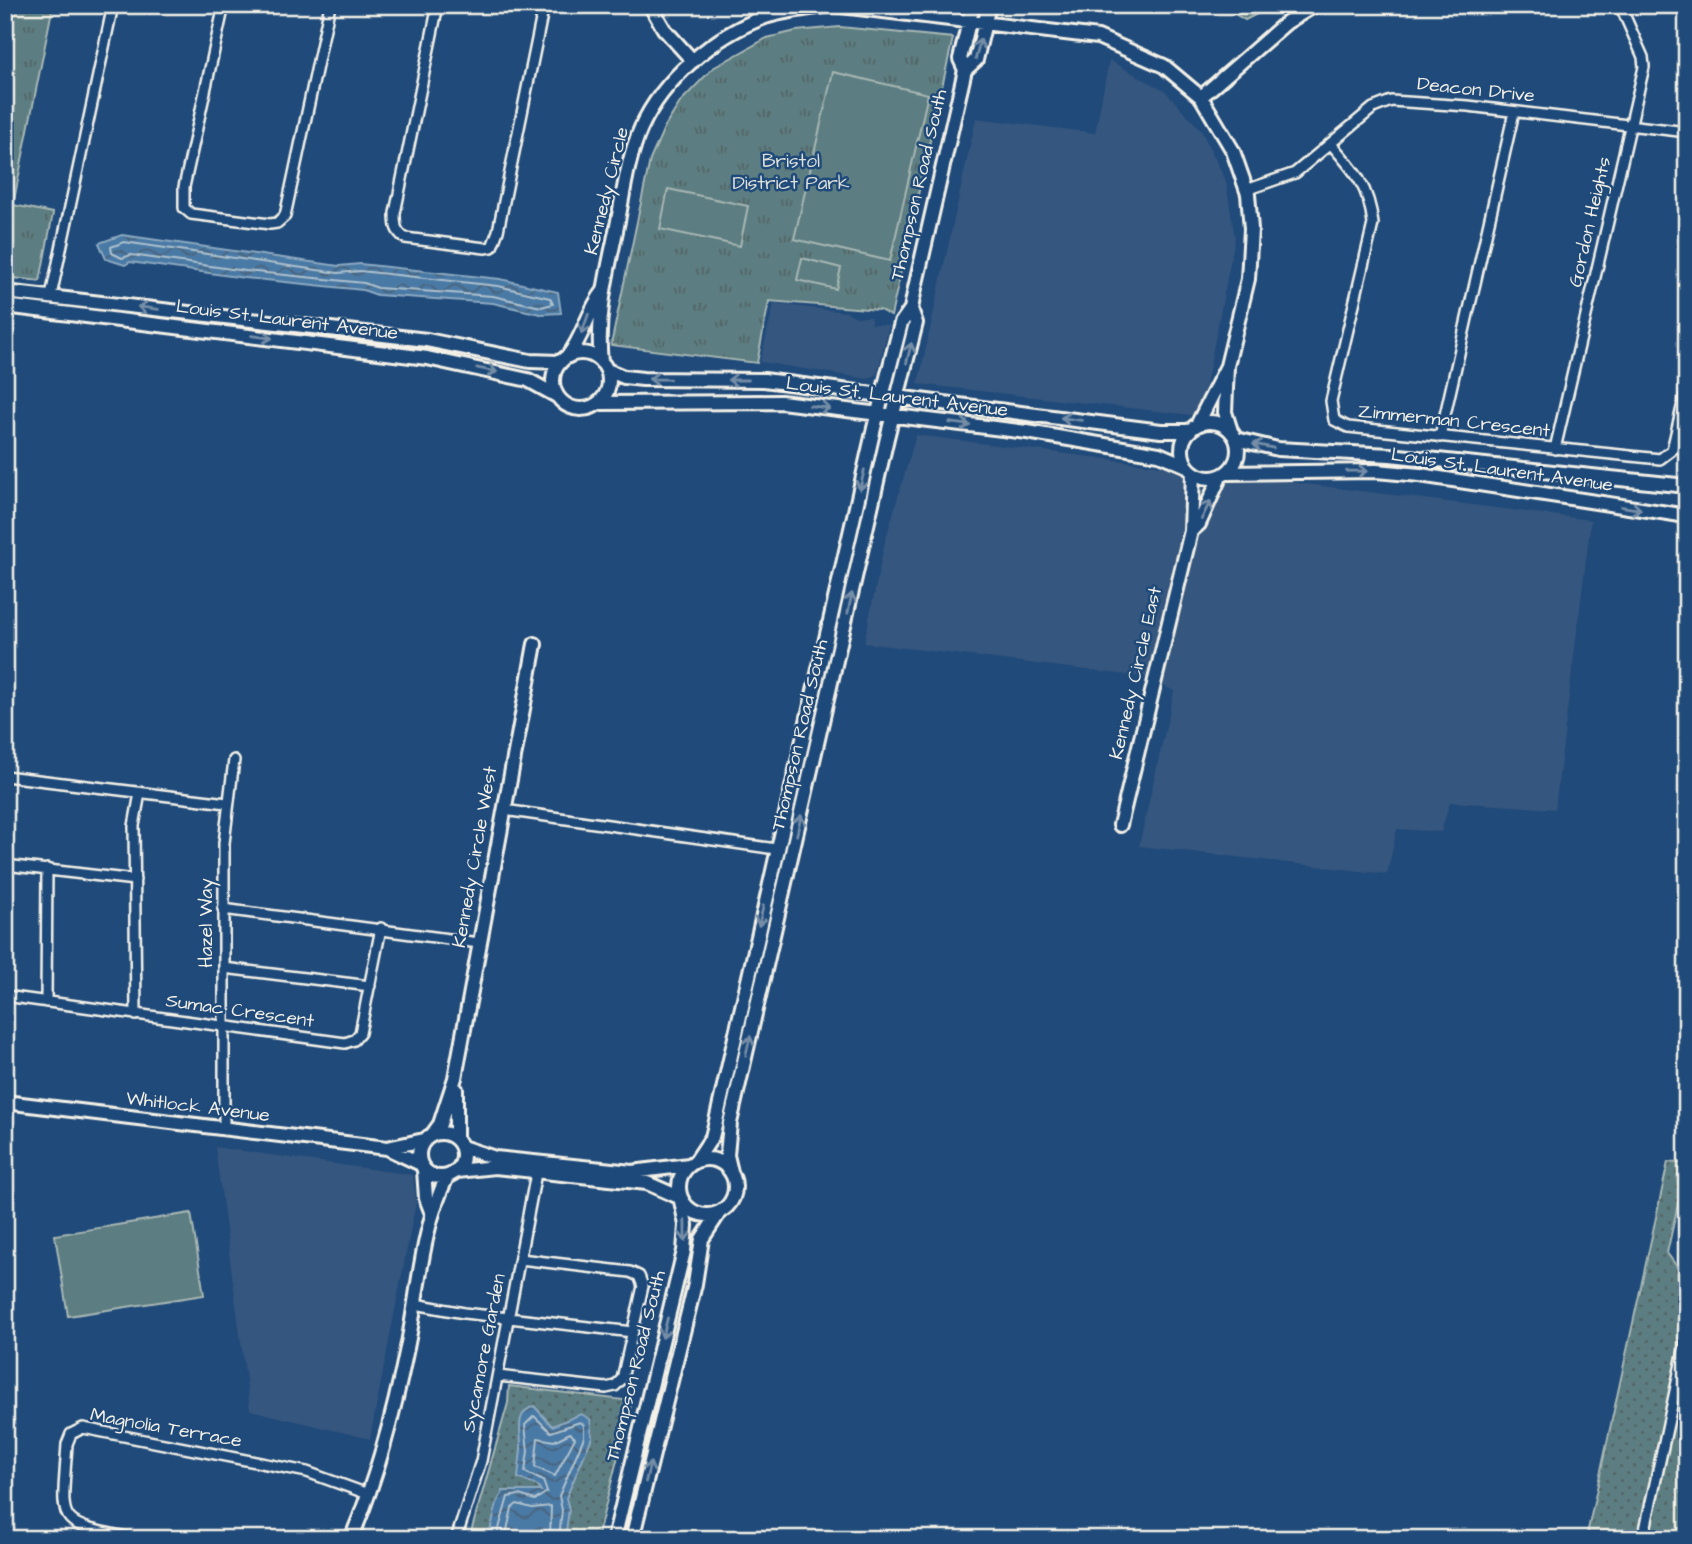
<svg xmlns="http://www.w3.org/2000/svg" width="1692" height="1544" viewBox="0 0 1692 1544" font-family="'Architects Daughter',sans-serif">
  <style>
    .built { fill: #35567e }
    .grass { fill: url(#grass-dots); stroke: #a8b7b4; stroke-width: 2 }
    .forest { fill: url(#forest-firs); stroke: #a8b7b4; stroke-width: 2 }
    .park { fill: url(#park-tufts); stroke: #a8b7b4; stroke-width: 2 }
    .pitch { fill: #5c7d81; stroke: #a8b7b4; stroke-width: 2 }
    .water { fill: url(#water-waves); stroke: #8da9c0; stroke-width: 2 }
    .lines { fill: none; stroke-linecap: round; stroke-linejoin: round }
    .shore { stroke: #afc1cd; stroke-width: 2 }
    .street-casing { stroke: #f4f1e8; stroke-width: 14 }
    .secondary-casing { stroke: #f4f1e8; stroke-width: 18 }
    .street { stroke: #1f4a7a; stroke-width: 9 }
    .secondary { stroke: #1f4a7a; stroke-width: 12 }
    .oneway { stroke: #748da6 }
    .labels { text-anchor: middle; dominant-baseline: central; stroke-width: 5; stroke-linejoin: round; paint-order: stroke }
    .street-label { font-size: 19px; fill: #f4f1e8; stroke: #1f4a7a }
    .park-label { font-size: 19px; fill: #dde0d9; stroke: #1f4a7a }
  </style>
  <defs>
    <pattern id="grass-dots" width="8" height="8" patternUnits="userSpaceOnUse" patternTransform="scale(1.75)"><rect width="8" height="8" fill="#5c7d81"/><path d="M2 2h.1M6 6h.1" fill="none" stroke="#536566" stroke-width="1.8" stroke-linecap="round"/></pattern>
    <pattern id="forest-firs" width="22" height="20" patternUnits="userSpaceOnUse" patternTransform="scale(1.75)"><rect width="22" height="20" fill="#5c7d81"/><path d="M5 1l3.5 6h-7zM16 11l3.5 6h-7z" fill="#536566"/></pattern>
    <pattern id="park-tufts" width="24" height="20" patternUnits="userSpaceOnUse" patternTransform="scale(1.75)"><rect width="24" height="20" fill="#5c7d81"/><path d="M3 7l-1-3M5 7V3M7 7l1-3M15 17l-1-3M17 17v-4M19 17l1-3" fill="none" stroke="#536566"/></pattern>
    <pattern id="water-waves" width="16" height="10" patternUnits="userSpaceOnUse" patternTransform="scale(1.75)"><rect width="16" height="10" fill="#4879a5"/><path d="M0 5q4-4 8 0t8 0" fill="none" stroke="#48637a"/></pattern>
  </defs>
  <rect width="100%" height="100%" fill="#1f4a7a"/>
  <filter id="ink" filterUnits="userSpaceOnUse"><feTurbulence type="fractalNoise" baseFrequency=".0143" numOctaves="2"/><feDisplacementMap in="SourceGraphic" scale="14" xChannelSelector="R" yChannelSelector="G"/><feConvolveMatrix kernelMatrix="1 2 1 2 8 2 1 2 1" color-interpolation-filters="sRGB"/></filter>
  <g filter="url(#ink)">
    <path class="built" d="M1109,60L1165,91L1201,130L1226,181L1235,238L1200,416L918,384L976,118L1095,133Z
      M774,304L847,312L856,317H871V324L889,325L877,374L868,379L760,362Z
      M916,435L1591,520L1555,809L1450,802L1441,832L1397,829L1387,874L1139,846L1174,691L1144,677L864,643L885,541Z
      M215,1147L413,1175L416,1202L370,1439L250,1410Z"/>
    <path class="grass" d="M1668,1162L1687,1164L1667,1253L1687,1280V1539H1586Z
      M509,1386L632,1401L597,1539H469L508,1403Z"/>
    <path class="forest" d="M1220,5H1267V9L1245,20Z"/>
    <path class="park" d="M9,5H53L13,205L53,213L40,281L5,277V20Z
      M840,27L953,38L891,316L880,310L769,301L757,363L611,345L650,160L664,128L681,101L713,68L767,38L796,31Z"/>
    <path class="pitch" d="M833,72L928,94L890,261L794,239Z
      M668,189L748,206L740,246L660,229Z
      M802,258L841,268L836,289L797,280Z
      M191,1213L204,1295L68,1316L55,1235Z"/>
    <path class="water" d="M122,235L339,266L360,264L500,279L558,292L561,313L540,314L493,303L377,295L363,290L245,278L130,262L125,265L106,259L99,243Z
      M534,1406L552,1426L581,1414L590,1419L592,1437L566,1498L569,1509L565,1539H488L497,1503L503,1491H541L538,1486L518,1478C519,1468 520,1459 521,1449C522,1432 513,1414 534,1406Z"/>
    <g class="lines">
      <path class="shore" d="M124,242L338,273L360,271L498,286L550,298L553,304L541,307L493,296L378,288L364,283L246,271L131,255L122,258L112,253L111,247Z
        M570,1433L575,1438L555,1476L535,1467L538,1438L554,1441Z
        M496,1539L508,1497L519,1495L535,1500L547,1492L543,1481L525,1472L528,1451L525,1425L534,1416L551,1432L580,1422L584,1425V1437L559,1496L562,1510L559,1539
        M505,1539L512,1508L517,1504L532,1508L551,1506L550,1539"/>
      <defs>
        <path id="street" d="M224,5L184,187V208L191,214L270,224L277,223L285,216L330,5
          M438,5L395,213C395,225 395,231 405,238L485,248L492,247L498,231L544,5
          M1331,144C1355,171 1369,187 1373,224L1331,401L1334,420L1348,427L1660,459L1672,450L1687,386
          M1246,190L1295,173L1373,108L1391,101L1468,106L1687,132
          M51,296L113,5
          M1440,437L1514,112
          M1555,449L1644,67L1643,57L1620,5
          M5,776L227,803
          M504,810L776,849
          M5,865L135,880
          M223,909L479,943
          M224,968L370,986
          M5,996L345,1043L354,1040L360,1033L381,928
          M46,1002L47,869
          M136,1015L134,826L140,793
          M224,1130V843L234,760
          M415,1304L464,1313L633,1332
          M498,1376L606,1388L615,1386L622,1379L643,1286L639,1276L630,1272L520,1259
          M136,1539C52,1522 62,1527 67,1444L71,1434L83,1428L307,1472L368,1494
          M456,1539L481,1461L537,1168
          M1643,1539L1687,1336"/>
        <path id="secondary" d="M650,5L664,29L693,61
          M833,5L1098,37L1164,66L1201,97L1233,151L1248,194L1251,229L1248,279L1227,366L1225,412L1231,431
          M965,70L960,59L973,5
          M1201,97L1287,22L1315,5
          M5,292L427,340L530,361L560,362
          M5,306L427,358L528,380L557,396
          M553 381a28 28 0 1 1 56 0a28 28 0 1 1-56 0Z
          M568,356C584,336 587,312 603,292
          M601,362C596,318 607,274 616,231C623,197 627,159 641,128C663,79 715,35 765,17C788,10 810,8 833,5
          M607,370L624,377L643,379L764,380L1161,431H1190
          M598,403L781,402L1027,432L1159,454L1187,466
          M1182 450a28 28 0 1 1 56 0a28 28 0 1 1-56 0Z
          M1197,425L1227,366
          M1236,439L1278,449L1390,455L1687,486
          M1193,472L1191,531L1199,524L1220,477
          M1228,473L1376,471L1420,475L1687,516
          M1120,825L1191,531
          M456,1089V1139
          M5,1102L387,1148L424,1140
          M419 1155a22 22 0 1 1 44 0a22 22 0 1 1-44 0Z
          M432,1135L440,1124L455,1078L535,644
          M462,1147L495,1158L632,1172L689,1165
          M387,1148L421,1164
          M679 1187a28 28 0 1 1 56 0a28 28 0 1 1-56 0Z
          M696,1161L712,1137L716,1121L874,428L901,323L911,309
          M424,1170L426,1198L431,1211
          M457,1171L495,1167L647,1183L679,1197
          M731,1172L727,1155L730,1123L887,438L916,323L911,309L915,288L965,70L976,60L989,5
          M351,1539C377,1478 394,1413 407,1348C419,1291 421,1229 447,1177
          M614,1539L684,1251L686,1225L681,1201
          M632,1539L695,1284L702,1239L719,1213"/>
      </defs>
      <use href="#street" class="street-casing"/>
      <use href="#secondary" class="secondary-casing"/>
      <use href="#street" class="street"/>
      <use href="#secondary" class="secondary"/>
    </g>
    <defs><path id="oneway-shaft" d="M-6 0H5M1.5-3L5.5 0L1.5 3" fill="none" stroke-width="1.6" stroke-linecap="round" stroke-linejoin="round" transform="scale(1.75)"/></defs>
    <g class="oneway">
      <use href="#oneway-shaft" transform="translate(978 49) rotate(-76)"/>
      <use href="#oneway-shaft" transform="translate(148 308) rotate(-173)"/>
      <use href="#oneway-shaft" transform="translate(585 324) rotate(109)"/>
      <use href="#oneway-shaft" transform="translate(262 337) rotate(8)"/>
      <use href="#oneway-shaft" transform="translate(909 353) rotate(-76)"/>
      <use href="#oneway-shaft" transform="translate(487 370) rotate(12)"/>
      <use href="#oneway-shaft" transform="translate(659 379) rotate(-179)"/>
      <use href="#oneway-shaft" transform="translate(738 380) rotate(-180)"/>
      <use href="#oneway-shaft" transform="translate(820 407) rotate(7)"/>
      <use href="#oneway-shaft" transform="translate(1071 419) rotate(-173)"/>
      <use href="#oneway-shaft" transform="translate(960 424) rotate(7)"/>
      <use href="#oneway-shaft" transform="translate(1263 446) rotate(-168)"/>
      <use href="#oneway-shaft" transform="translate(1357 471) rotate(-1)"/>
      <use href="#oneway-shaft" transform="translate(862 480) rotate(103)"/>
      <use href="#oneway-shaft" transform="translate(1631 508) rotate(9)"/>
      <use href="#oneway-shaft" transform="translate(1206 510) rotate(-64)"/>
      <use href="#oneway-shaft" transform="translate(850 603) rotate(-78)"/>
      <use href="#oneway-shaft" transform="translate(799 825) rotate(-77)"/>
      <use href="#oneway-shaft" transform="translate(761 916) rotate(103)"/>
      <use href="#oneway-shaft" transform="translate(748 1046) rotate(-77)"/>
      <use href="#oneway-shaft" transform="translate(685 1231) rotate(89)"/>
      <use href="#oneway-shaft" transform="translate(665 1328) rotate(104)"/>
      <use href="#oneway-shaft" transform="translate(648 1472) rotate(-76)"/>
    </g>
  </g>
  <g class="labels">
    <g class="street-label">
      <text transform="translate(1476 90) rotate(6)">Deacon Drive</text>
      <text transform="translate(919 185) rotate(-77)">Thompson Road South</text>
      <text transform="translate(607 191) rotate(-76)">Kennedy Circle</text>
      <text transform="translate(1590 222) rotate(-77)">Gordon Heights</text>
      <text transform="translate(287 320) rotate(7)">Louis St. Laurent Avenue</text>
      <text transform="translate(897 397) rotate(7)">Louis St. Laurent Avenue</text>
      <text transform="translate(1454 421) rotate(6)">Zimmerman Crescent</text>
      <text transform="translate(1502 470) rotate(8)">Louis St. Laurent Avenue</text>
      <text transform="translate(1136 673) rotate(-77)">Kennedy Circle East</text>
      <text transform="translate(800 735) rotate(-77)">Thompson Road South</text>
      <text transform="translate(475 857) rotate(-80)">Kennedy Circle West</text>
      <text transform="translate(206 923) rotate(-90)">Hazel Way</text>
      <text transform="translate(240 1011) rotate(8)">Sumac Crescent</text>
      <text transform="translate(198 1107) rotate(7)">Whitlock Avenue</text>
      <text transform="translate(484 1353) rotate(-79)">Sycamore Garden</text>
      <text transform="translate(636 1366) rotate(-76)">Thompson Road South</text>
      <text transform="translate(166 1428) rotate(10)">Magnolia Terrace</text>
    </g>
    <g class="park-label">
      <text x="791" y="161">Bristol<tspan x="791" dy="22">District Park</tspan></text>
    </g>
  </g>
  <rect width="1692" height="1544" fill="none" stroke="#1f4a7a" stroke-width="28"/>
  <rect x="14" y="14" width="1664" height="1516" fill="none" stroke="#f4f1e8" stroke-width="2.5" filter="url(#ink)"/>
</svg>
